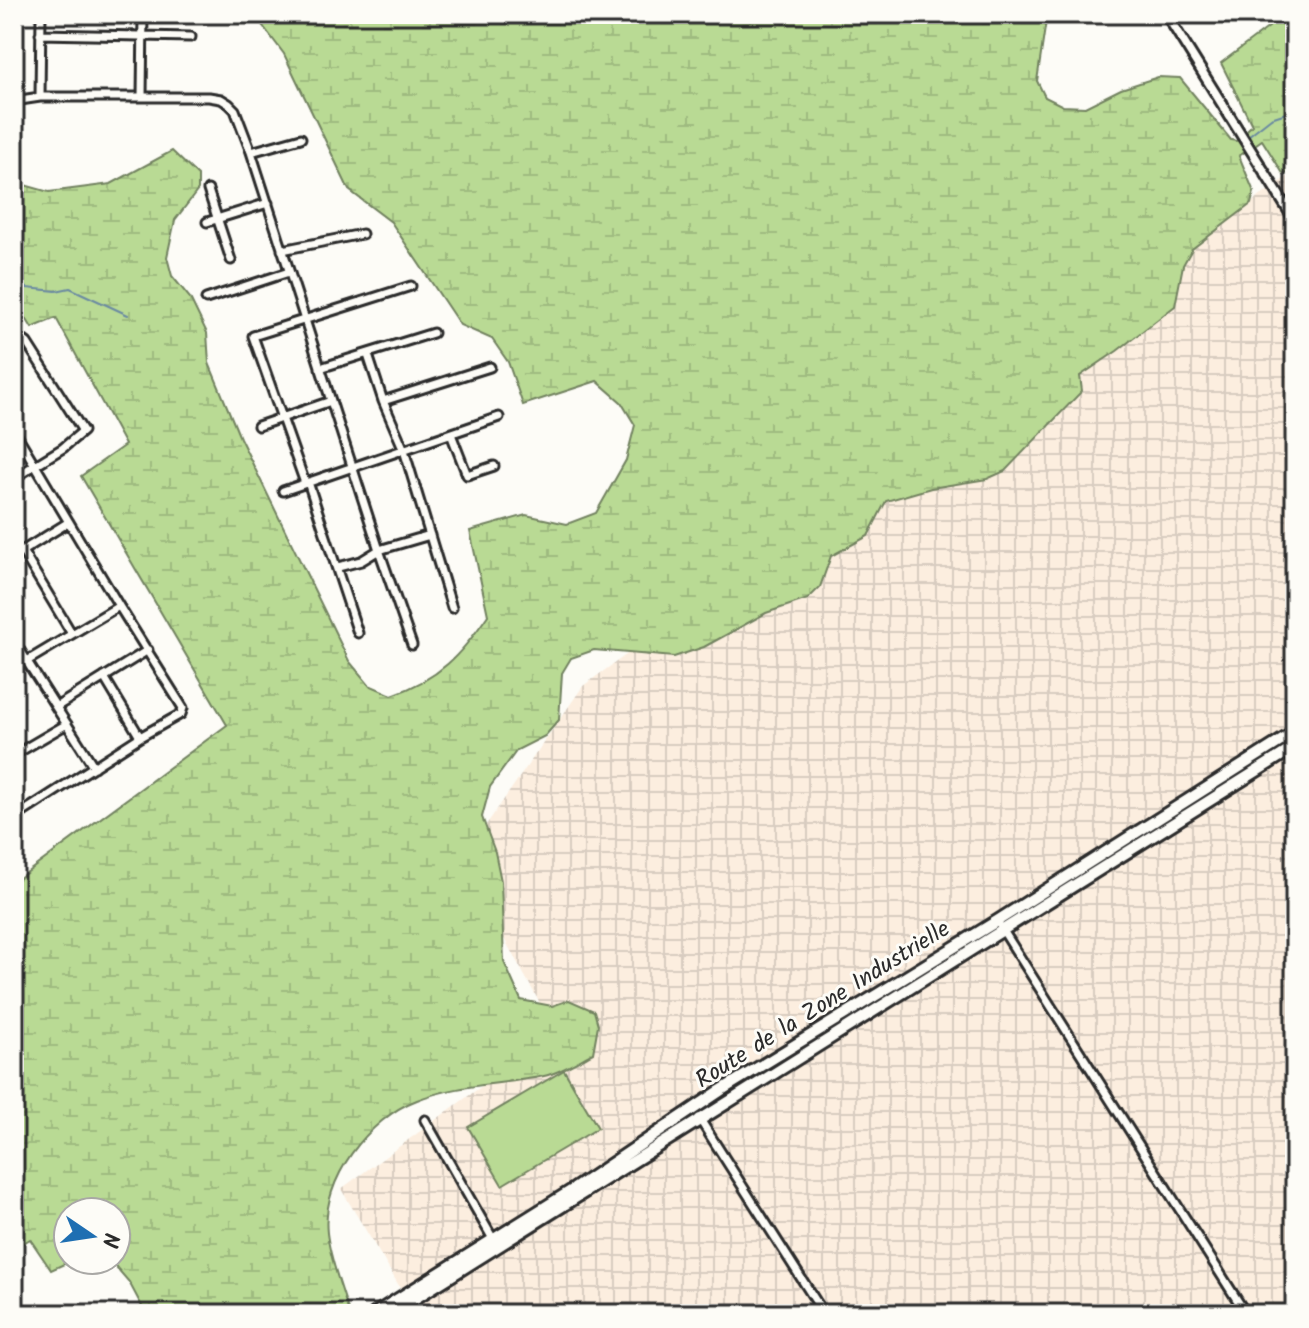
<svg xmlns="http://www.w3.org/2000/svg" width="1309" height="1328" viewBox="0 0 1309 1328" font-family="Kalam,sans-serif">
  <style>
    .industrial { fill: url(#industrial-grid) }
    .wetland { fill: url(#wetland-marsh); stroke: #728260; stroke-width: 2 }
    .pitch { fill: #b9da94; stroke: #728260; stroke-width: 2 }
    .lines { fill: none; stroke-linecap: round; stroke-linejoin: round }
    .stream { stroke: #6a8aa2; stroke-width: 2 }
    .minor-casing { stroke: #2b2b2b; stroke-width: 13 }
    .tertiary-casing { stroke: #2b2b2b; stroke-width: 14 }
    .secondary-casing { stroke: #2b2b2b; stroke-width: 16 }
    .minor { stroke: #fdfcf7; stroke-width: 7 }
    .tertiary { stroke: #fdfcf7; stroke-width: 8 }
    .secondary { stroke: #fdfcf7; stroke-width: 10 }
    .labels { text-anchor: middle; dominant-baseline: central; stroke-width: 6; stroke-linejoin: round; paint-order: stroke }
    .street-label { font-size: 24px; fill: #2b2b2b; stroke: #fdfcf7 }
  </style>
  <defs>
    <pattern id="industrial-grid" width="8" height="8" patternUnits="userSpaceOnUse" patternTransform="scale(2)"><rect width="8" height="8" fill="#fceedf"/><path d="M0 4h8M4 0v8" fill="none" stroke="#d8ccc0"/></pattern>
    <pattern id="wetland-marsh" width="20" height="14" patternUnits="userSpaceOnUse" patternTransform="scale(2)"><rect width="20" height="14" fill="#b9da94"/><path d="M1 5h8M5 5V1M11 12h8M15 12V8" fill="none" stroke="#9fbb80"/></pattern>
  </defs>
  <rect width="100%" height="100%" fill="#fdfcf7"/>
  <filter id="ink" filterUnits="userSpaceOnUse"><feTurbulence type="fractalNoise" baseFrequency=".0125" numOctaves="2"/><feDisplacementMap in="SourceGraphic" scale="16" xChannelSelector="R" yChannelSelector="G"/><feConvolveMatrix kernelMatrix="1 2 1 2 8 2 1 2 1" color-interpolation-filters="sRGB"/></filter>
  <g filter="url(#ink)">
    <path class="industrial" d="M1295,171V1314H407L413,1309L341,1189L556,1032L461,861L583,686Z"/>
    <path class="wetland" d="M254,14H1047L1037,81L1045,97L1063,106L1085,107L1121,89L1158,77L1180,78L1231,140L1236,141L1252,125L1221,63L1269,27L1273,14H1295V167L1284,175L1262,140L1239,156L1254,192L1251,204L1192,249L1183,265L1175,306L1117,351L1080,376L1082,391L1005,471L987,479L931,488L886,501L868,536L831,556L820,587L808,599L766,613L704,647L674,657L594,650L571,658L562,673L559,720L545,736L517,750L490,787L482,817L495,852L501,881L504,962L521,1000L552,1006L569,1000L594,1011L598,1025L593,1053C578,1061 560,1073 544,1076C502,1085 458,1084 417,1100C369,1118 321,1180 327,1233C330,1259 341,1286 348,1310L343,1314H146L129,1282L110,1260H116V1212H68V1260H73L51,1270L30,1239L14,1249V1054L18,1038L14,1031V905L18,898L14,882L227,725L81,476L125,445L56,318L32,328L21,310H14V182L49,192L111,184L172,151L198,176V190L175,220L167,257L172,276L190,298L207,333L209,363L240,438L349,661L369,685L392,695C439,679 461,655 488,615L470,531L526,515L567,524L596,513L626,460L635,425L621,402L597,381L523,405L508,362L492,339L460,325L391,222L349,190L284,54Z"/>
    <path class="pitch" d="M564,1070L598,1128L502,1185L468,1127Z"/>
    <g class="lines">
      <path class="stream" d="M1248,136L1271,118L1295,110
        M14,275L27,288L56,291L70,288L128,315"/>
      <defs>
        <path id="minor" d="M40,34L191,37
          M40,97L41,14
          M142,97L143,14
          M14,101L40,97H209L221,99L229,104L235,110L251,152L379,550L412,645
          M251,152L301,138
          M208,190L231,260
          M207,222L268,203
          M282,250L362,234
          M206,299L289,272
          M14,342L23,340L27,343L83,431L63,448L14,478
          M368,355L383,401L404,450L452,608
          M320,368L433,333
          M383,401L490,367
          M258,426L331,401
          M14,430L119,606L183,708L181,714L140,737L14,818
          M451,434L467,475L494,466
          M308,482L358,633
          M305,483L253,336L411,286
          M283,491L499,417
          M22,551L72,634
          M14,556L69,522
          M338,567L361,561L379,550L430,535
          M14,641L94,767
          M27,661L119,606
          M104,677L140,737
          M56,707L148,650
          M14,755L67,724
          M997,921L1246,1314
          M699,1118L824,1314
          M425,1120L493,1239"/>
        <path id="tertiary" d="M1166,14L1295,221"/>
        <path id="secondary" d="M374,1314L574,1189L720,1091L997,921L1295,732
          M390,1314L1295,747"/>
      </defs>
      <use href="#minor" class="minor-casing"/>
      <use href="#tertiary" class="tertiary-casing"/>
      <use href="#secondary" class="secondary-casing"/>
      <use href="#minor" class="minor"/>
      <use href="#tertiary" class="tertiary"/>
      <use href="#secondary" class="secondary"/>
    </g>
  </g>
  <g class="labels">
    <g class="street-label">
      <text transform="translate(823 1005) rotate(-32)">Route de la Zone Industrielle</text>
    </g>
  </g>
  <rect width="1309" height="1328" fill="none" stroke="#fdfcf7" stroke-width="48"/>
  <rect x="24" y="24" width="1261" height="1280" fill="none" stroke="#2b2b2b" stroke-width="3" filter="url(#ink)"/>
  <g transform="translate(92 1236) rotate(103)"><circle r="38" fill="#fdfcf7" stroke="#a9a8a5" stroke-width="2"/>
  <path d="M0-6L14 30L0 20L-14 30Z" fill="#1f6fb2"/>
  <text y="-12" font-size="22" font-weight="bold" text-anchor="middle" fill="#2b2b2b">N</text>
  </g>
</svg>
